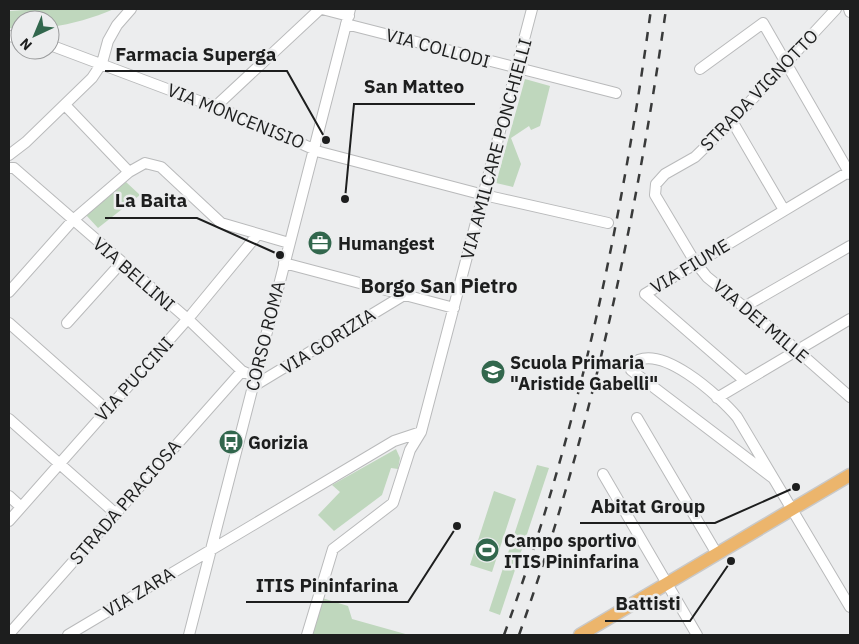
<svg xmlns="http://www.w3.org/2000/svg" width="859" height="644" viewBox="0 0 859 644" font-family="'IBM Plex Sans',sans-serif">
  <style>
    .green { fill: #bfd7bd }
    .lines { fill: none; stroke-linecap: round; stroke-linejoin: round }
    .minor-casing { stroke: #b9babb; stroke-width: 12 }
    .major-casing { stroke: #c9c9c9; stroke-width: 15 }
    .minor { stroke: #fff; stroke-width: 10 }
    .major { stroke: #ecb56c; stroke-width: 12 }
    .rail { stroke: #393a3a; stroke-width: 2.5; stroke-dasharray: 9 9; stroke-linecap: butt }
    .labels { text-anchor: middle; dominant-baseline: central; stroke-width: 5; stroke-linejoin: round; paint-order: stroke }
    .street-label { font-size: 18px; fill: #1d1e1e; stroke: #ecedee }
    .poi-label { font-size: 18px; font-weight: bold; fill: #1d1e1e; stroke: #ecedee; text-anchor: start }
    .quarter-label { font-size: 20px; font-weight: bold; fill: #1d1e1e; stroke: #ecedee }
    .leader { fill: none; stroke: #1d1e1e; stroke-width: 2 }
    .callout-dot { fill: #1d1e1e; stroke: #ecedee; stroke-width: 2 }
    .callout-label { font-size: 19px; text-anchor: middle; font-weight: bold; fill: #1d1e1e; stroke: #ecedee; stroke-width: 5; stroke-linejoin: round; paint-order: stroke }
  </style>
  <rect width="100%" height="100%" fill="#ecedee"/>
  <path class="green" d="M41,9H114C93,18 73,24 50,27V20H20V29L9,28V11Z
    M525,79L550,86L540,126L531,130L529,126L511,138L521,164L513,187L496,183Z
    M126,182L140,195L98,228L86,215Z
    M396,449L400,458L398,469L391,468L382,495L334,531L318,515L340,492L332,485Z
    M537,465L549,468L500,615L489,611Z
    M494,491L516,499L492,572L470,565Z
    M322,598L348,606L352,619L409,635H312Z"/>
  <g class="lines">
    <defs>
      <path id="minor" d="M322,9L349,16
        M836,9L732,121L695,157L665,174L656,184L655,195L695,262L707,277L791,345L850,397
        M849,9L850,12
        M346,24L616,93
        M9,36L20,38
        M50,45L239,116L320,152L484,195L608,223
        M700,69L763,23L850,174
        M65,105L129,172
        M215,107L320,9
        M732,121L784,210
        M9,155L26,142L92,78L102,63L108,41L117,25L131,9
        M9,168H14L191,322L242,371L255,377
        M284,263L454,308
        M9,292L73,220L129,172L145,163L161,167L221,223L289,243
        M744,307L850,246
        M9,323L107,410
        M67,323L121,263
        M745,381L645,294L850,171
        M252,387L404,295
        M717,398L850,319
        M637,418L717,554
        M9,419L115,513
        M603,474L697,635
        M773,478L631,370V365C658,339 720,397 737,417L850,607
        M9,496L21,507
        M9,521L192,314L258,234
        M9,634L242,371
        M68,635L394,441L421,432
        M189,635L350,9
        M307,635L333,549L393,503L410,450L421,432L532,9"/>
      <path id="major" d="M580,635L850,475"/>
    </defs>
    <use href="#minor" class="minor-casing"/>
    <use href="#major" class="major-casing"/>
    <use href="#minor" class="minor"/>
    <use href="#major" class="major"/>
    <path class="rail" d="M504,635C578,432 622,222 651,9
      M519,635C591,432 636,222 666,9"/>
  </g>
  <defs>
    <symbol id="office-disc" viewBox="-11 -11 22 22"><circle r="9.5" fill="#32674d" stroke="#ecedee"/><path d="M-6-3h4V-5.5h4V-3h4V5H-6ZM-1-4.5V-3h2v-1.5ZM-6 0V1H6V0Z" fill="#fff"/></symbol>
    <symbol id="school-disc" viewBox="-11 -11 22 22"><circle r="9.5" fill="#32674d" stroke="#ecedee"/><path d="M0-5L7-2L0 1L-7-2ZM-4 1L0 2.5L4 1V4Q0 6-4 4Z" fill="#fff"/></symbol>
    <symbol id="bus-disc" viewBox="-11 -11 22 22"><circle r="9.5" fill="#32674d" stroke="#ecedee"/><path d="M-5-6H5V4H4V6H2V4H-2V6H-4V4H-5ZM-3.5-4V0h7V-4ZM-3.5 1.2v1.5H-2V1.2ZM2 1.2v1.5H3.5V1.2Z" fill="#fff"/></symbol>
    <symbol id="stadium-disc" viewBox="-11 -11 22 22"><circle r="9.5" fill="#32674d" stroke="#ecedee"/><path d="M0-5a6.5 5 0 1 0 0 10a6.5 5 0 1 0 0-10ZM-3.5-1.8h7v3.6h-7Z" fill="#fff"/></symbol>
  </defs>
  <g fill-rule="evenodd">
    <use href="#office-disc" x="306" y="229" width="28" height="28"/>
    <use href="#school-disc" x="479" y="358" width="28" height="28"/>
    <use href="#bus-disc" x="217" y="428" width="28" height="28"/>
    <use href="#stadium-disc" x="473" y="536" width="28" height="28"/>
  </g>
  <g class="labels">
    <g class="street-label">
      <text transform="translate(438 48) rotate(15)">VIA COLLODI</text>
      <text transform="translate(759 90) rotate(-46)">STRADA VIGNOTTO</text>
      <text transform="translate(236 116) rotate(22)">VIA MONCENISIO</text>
      <text transform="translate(496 149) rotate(-75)">VIA AMILCARE PONCHIELLI</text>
      <text transform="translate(690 266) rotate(-31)">VIA FIUME</text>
      <text transform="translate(134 274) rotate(41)">VIA BELLINI</text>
      <text transform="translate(761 321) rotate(40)">VIA DEI MILLE</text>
      <text transform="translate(265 336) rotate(-76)">CORSO ROMA</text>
      <text transform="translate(328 341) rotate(-32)">VIA GORIZIA</text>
      <text transform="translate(134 379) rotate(-48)">VIA PUCCINI</text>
      <text transform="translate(125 502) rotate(-49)">STRADA PRACIOSA</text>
      <text transform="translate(139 592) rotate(-31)">VIA ZARA</text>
    </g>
    <g class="poi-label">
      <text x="338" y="243">Humangest</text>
      <text x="510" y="362">Scuola Primaria<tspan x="510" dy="21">"Aristide Gabelli"</tspan></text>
      <text x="248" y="442">Gorizia</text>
      <text x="504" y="540">Campo sportivo<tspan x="504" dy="21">ITIS Pininfarina</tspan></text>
    </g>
    <g class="quarter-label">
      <text x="439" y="285">Borgo San Pietro</text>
    </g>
  </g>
  <path class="leader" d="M326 140L287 71H105M345 199L354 104H475M280 255L197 218H105M796 487L715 523H580M457 526L408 602H246M731 561L690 621H605"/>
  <g class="callout-dot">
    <circle cx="326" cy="140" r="5"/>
    <circle cx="345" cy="199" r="5"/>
    <circle cx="280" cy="255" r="5"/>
    <circle cx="796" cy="487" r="5"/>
    <circle cx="457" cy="526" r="5"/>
    <circle cx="731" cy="561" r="5"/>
  </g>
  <g class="callout-label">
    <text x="196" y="61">Farmacia Superga</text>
    <text x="414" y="93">San Matteo</text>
    <text x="151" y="207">La Baita</text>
    <text x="648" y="513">Abitat Group</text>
    <text x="327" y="592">ITIS Pininfarina</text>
    <text x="648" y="610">Battisti</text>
  </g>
  <rect width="859" height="644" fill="none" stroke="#1d1e1e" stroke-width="20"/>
  <g transform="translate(35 35) rotate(224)"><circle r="24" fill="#ecedee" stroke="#999a9b"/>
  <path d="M0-4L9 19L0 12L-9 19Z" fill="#32674d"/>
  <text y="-8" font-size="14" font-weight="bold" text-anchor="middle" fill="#1d1e1e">N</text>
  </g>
</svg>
